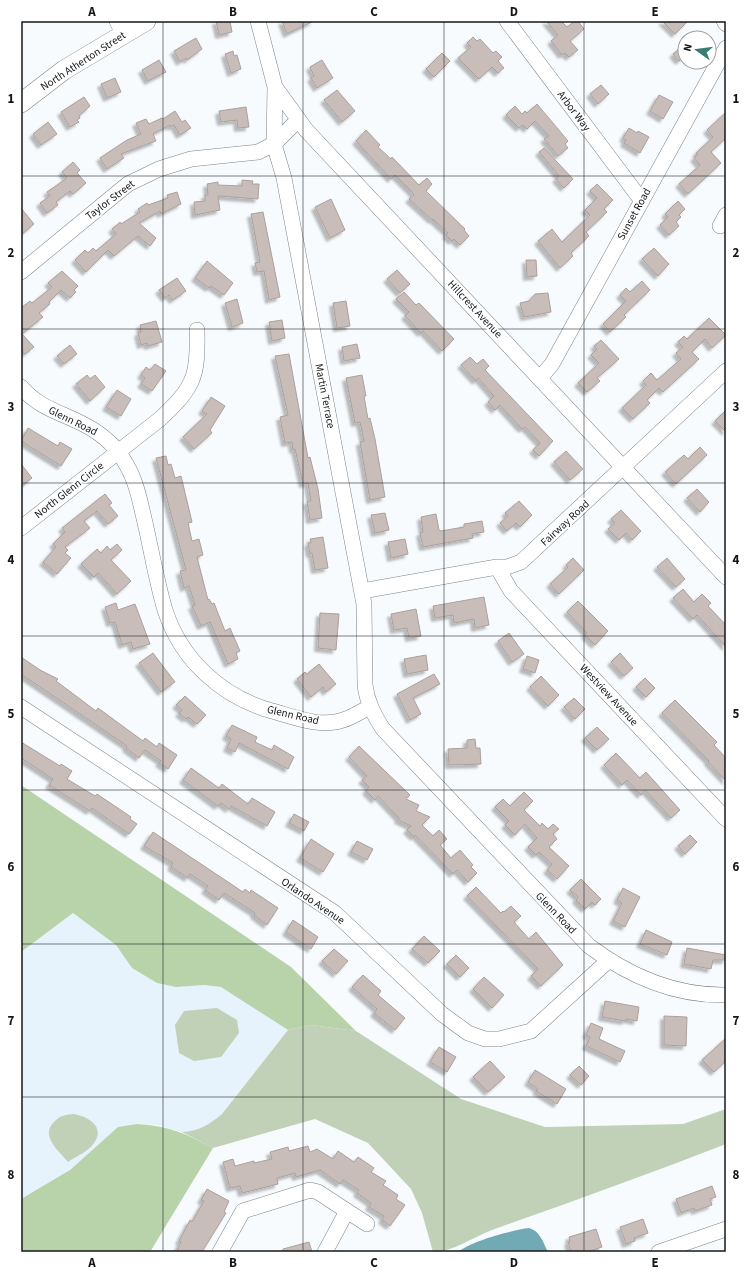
<svg xmlns="http://www.w3.org/2000/svg" width="747" height="1273" viewBox="0 0 747 1273" font-family="'Source Sans 3',sans-serif">
  <style>
    .built { fill: #e6f2fc }
    .green { fill: #c0d1b7 }
    .forest { fill: #b8d2aa }
    .water { fill: #71aab5 }
    .building { fill: #c8bdb9; stroke: #aba09c; filter: url(#shadow) }
    .lines { fill: none; stroke-linecap: round; stroke-linejoin: round }
    .minor-casing { stroke: #7b838a; stroke-width: 16 }
    .major-casing { stroke: #7b838a; stroke-width: 20 }
    .minor { stroke: #fff; stroke-width: 15 }
    .major { stroke: #fff; stroke-width: 19 }
    .grid { fill: none; stroke: #141719; stroke-width: 1; stroke-opacity: 0.55 }
    .labels { text-anchor: middle; dominant-baseline: central; stroke-width: 3.5; stroke-linejoin: round; paint-order: stroke }
    .street-label { font-size: 11px; fill: #141719; stroke: #fff }
    .neatline { fill: none; stroke: #141719; stroke-width: 1.5 }
    .grid-label { font-size: 13px; text-anchor: middle; font-weight: bold; fill: #141719 }
  </style>
  <defs>
    <filter id="shadow"><feDropShadow dx="-3.5" dy="3.5" stdDeviation="1" flood-color="#0004"/></filter>
  </defs>
  <rect width="100%" height="100%" fill="#f8fbfe"/>
  <path class="built" d="M73,913L116,945L132,968L157,983L176,987L204,985L221,987L288,1030L222,1114L210,1125L196,1131L182,1132L157,1125L137,1124L118,1127L70,1170L21,1199V952Z"/>
  <path class="green" d="M217,1008L237,1020L239,1033L221,1057L194,1061L179,1053L175,1025L184,1011Z
    M311,1025L356,1031L461,1099L545,1127L683,1124L726,1109V1144C649,1174 571,1202 492,1230C473,1237 453,1252 433,1252L422,1213L411,1189L368,1143L315,1119L213,1148L182,1132C199,1131 209,1125 222,1114L288,1030Z
    M73,1114C87,1116 106,1126 94,1143C89,1151 75,1157 68,1162C58,1150 41,1137 53,1123C59,1116 64,1115 73,1114Z"/>
  <path class="forest" d="M21,785L291,967L356,1031L311,1025L288,1030L221,987L204,985L176,987L157,983L132,968L116,945L73,913L21,952Z
    M137,1124C169,1126 185,1133 213,1148L150,1252H21V1199L70,1170L118,1127Z"/>
  <path class="water" d="M529,1228C540,1231 543,1242 548,1252H458C471,1241 512,1230 529,1228Z"/>
  <path class="building" d="M216,21H230L232,32L219,35Z
    M282,21H314L287,34Z
    M546,21H561L567,27L575,21H578L584,29L570,41L578,50L569,57L565,53L562,55L551,41L558,35Z
    M662,21H688L675,34Z
    M473,37L477,41L480,39L493,53L496,51L502,57L498,61L504,68L498,73L492,67L479,79L458,58L471,47L467,43Z
    M196,38L202,49L187,60L186,58L180,62L174,51Z
    M685,44V56L679,61L673,54Z
    M233,51L234,56L237,55L241,69L231,73L225,54Z
    M442,53L450,61L434,77L426,69Z
    M159,60L166,72L148,81L142,70Z
    M322,60L333,78L317,88L311,78L314,76L310,67Z
    M115,78L121,92L107,98L101,84Z
    M601,85L609,94L598,104L590,94Z
    M337,90L355,111L342,122L324,100Z
    M659,95L673,102L663,119L650,111Z
    M84,97L90,106L79,116L80,118L77,120L79,122L70,127L61,112Z
    M537,104L568,141L565,144L568,148L558,156L544,139L549,136L535,121L527,129L523,125L519,128L506,115L515,106L522,114L525,111L527,113Z
    M246,107L249,127L238,128L237,120L221,122L219,111Z
    M175,111L182,122L185,120L191,128L180,135L174,125L171,127L170,125L153,134L156,141L121,154L124,158L107,169L100,158L127,140L141,134L136,123L146,119L149,124L162,118L163,119Z
    M726,112V138L711,152L721,163L688,194L679,184L700,165L694,158L698,154L696,153L713,137L707,130Z
    M48,122L57,134L41,145L33,134Z
    M629,128L637,133L638,131L649,137L640,153L624,143L626,140L623,138Z
    M366,130L380,145L378,147L391,159L392,157L419,185L427,178L432,184L426,191L465,229L464,230L469,236L460,245L454,239L452,241L446,235L448,233L433,219L432,220L409,199L414,195L412,192L395,175L391,179L356,141Z
    M544,148L573,179L564,188L556,179L559,176L539,152Z
    M73,162L80,170L77,173L86,183L73,194L70,191L56,202L58,205L47,213L40,203L50,196L47,192L67,178L62,172Z
    M242,180L253,181L252,184H259L258,199L218,196L220,210L195,215L194,202L205,201V195H208L207,184L218,182V185L242,186Z
    M597,184L613,200L604,209L607,212L586,232L589,236L571,253L573,256L560,268L538,241L552,229L562,242L590,215L585,210L597,198L590,191Z
    M177,192L181,204L161,214L160,211L139,223L156,238L150,246L138,236L114,256L108,250L86,272L75,260L85,250L88,253L93,248L96,251L116,234L112,229L120,222L121,224L140,212L138,209L147,203L148,205L168,198L167,195Z
    M331,199L345,230L330,238L315,207Z
    M678,201L685,209L679,215L681,217L676,222L679,226L669,235L660,225L668,217L665,214Z
    M21,208L34,224L21,235Z
    M263,212L280,297L269,300L264,271L257,272L255,263L260,262L251,214Z
    M654,248L669,264L658,276L642,259Z
    M526,260H536L537,276L527,277Z
    M207,261L233,283L224,295L211,286L209,288L195,278Z
    M397,270L410,284L400,293L387,279Z
    M62,271L78,286L74,290L76,292L70,298L61,290L49,302L50,304L39,313L43,317L22,334L34,347L25,354L21,349V308L30,301L32,303L52,287L48,283Z
    M177,278L186,291L173,300L169,295L165,298L159,290Z
    M642,281L650,290L624,315L626,317L610,332L603,324L626,301L620,295L626,288L630,292Z
    M404,292L416,305L419,303L454,339L442,351L423,331L421,333L405,316L409,312L396,299Z
    M548,293L551,312L524,317L520,303L529,301L535,294Z
    M237,299L243,323L232,327L225,303Z
    M346,301L350,326L337,328L333,303Z
    M709,318L726,335L712,348L705,339L692,352L699,359L663,392L659,388L647,400L650,403L633,419L622,408L646,385L643,381L651,373L657,380L681,359L676,353L683,347L678,342L684,336L687,339Z
    M282,320L285,338L272,341L269,322Z
    M156,321L162,342L148,346L147,343L141,345L138,333L141,332L140,325Z
    M601,340L619,359L597,378L600,381L587,392L578,383L599,363L591,355L597,349L594,346Z
    M357,344L360,358L344,361L342,347Z
    M70,345L77,354L64,364L57,356Z
    M289,354L308,458L310,457L318,489L322,518L310,520L307,501H311L308,483L303,484L295,449L293,450L292,442L285,443L280,417L288,415L275,356Z
    M470,357L477,364L483,359L489,366L485,370L553,441L539,456L533,450L540,443L525,427L522,429L500,405L495,410L488,402L494,396L478,378L476,381L461,365Z
    M155,364L166,371L152,391L141,384L145,378L141,375L146,367L150,370Z
    M87,375L90,379L95,375L105,387L90,401L76,384Z
    M362,375L366,396H364L368,419L370,418L375,439L385,497L370,500L360,442L364,441L360,422L355,423L346,378Z
    M117,390L131,399L121,416L106,407Z
    M211,397L225,406L210,430L212,433L194,449L183,437L207,414L202,411Z
    M726,410V432L715,421Z
    M28,428L58,446L60,442L72,449L61,466L21,441Z
    M700,447L707,455L676,484L665,472L684,455L688,459Z
    M566,451L583,469L570,480L554,462Z
    M166,456L168,465L171,464L175,478L181,476L192,522L188,523L192,541L199,539L203,555L197,557L208,600L209,599L212,604L214,603L225,631L230,628L240,651L236,653L238,659L228,664L210,622L201,626L192,606L195,605L189,586L184,588L180,571L186,570L156,458Z
    M21,464L32,478L21,487Z
    M697,489L709,502L700,512L687,498Z
    M105,494L112,503L109,505L118,516L108,524L97,511L84,521L90,528L65,547L68,550L65,553L71,558L57,574L43,562L56,547L53,544L65,532L62,528Z
    M519,501L532,515L520,527L516,523L507,531L500,523L508,516L505,513Z
    M621,510L641,531L632,540L626,533L619,540L608,529L615,523L611,519Z
    M385,513L389,530L375,533L371,515Z
    M436,514L439,530L441,531L464,527V524L482,521L484,532L472,534L473,538L423,547L420,533L423,532L421,517Z
    M323,537L328,568L315,570L312,553L310,554L308,543H311L310,539Z
    M405,539L408,554L391,558L388,542Z
    M117,544L122,550L111,560L131,581L117,594L98,573L94,577L81,564L97,549L101,553L107,546L110,550Z
    M573,558L584,570L559,594L550,584L568,567L566,565Z
    M667,558L685,579L676,587L657,567Z
    M683,589L694,602L702,594L711,603L708,606L726,625V647L697,615L693,619L673,598Z
    M484,597L489,625L475,628L474,619L454,623L453,615L435,618L433,606Z
    M578,601L608,631L595,645L585,635L587,633L567,612Z
    M116,603L118,610L135,604L150,644L133,649L131,642L122,645L115,622L110,623L105,607Z
    M416,609L421,636L409,638L407,628L394,630L391,614Z
    M320,613L339,614L336,650L318,648Z
    M509,633L524,654L512,662L498,641Z
    M153,653L175,682L161,692L139,663Z
    M620,653L633,668L624,676L611,662Z
    M426,655L428,670L407,674L404,659Z
    M527,656L539,660L535,673L523,669Z
    M21,657L40,670L58,679L56,681L96,711L98,708L143,741L145,738L157,747L159,743L177,755L168,769L159,763L161,761L145,750L139,758L126,748L127,746L21,674Z
    M319,664L336,684L326,692L323,687L311,697L297,679L305,672L307,674Z
    M434,674L440,684L413,698L421,714L410,720L397,694Z
    M541,676L559,695L548,706L530,687Z
    M645,678L655,688L646,697L636,687Z
    M185,696L206,715L197,724L188,717L186,719L179,713L182,710L176,705Z
    M574,698L585,709L575,719L564,707Z
    M675,700L717,742L714,745L726,758V781L708,762L709,761L662,713Z
    M232,725L257,737L255,742L272,750L274,745L294,757L288,769L239,743L235,752L227,748L231,739L226,736Z
    M597,727L609,739L597,750L585,738Z
    M475,739L476,748H480L481,764L449,765L448,749L467,748V740Z
    M21,742L60,766L61,764L72,771L67,779L95,796L97,794L131,817L130,819L137,824L129,834L92,808L90,811L49,785L53,779L21,758Z
    M359,746L410,795L406,799L419,805L416,811L430,817L422,825L433,836L439,830L447,839L440,845L451,858L460,850L473,865L471,867L477,873L468,882L457,870L453,874L415,835L414,837L407,830L411,826L398,820L399,818L378,796L375,800L366,791L369,787L362,780L367,776L349,757Z
    M616,753L640,778L646,772L680,810L671,818L645,790L641,795L627,780L622,785L604,765Z
    M191,768L219,788L222,784L248,804L252,798L275,812L267,826L231,806L229,809L221,803L218,806L183,780Z
    M524,792L533,801L524,810L540,826L542,823L548,829L553,824L559,829L553,834L557,839L549,847L569,866L557,879L547,870L552,864L539,852L536,855L528,847L537,838L525,824L515,835L505,825L509,821L495,807L503,799L510,806Z
    M294,814L309,822L304,831L289,823Z
    M153,832L243,892L245,889L250,893L251,890L278,908L267,925L254,915L255,913L224,893L219,900L205,890L208,886L190,874L188,878L171,867L173,863L144,846Z
    M690,835L697,842L685,854L678,846Z
    M311,839L334,854L323,872L300,858Z
    M357,841L373,849L367,860L351,852Z
    M581,879L601,899L595,905L592,902L585,909L576,900L578,897L570,890Z
    M476,887L501,913L503,911L504,912L511,906L521,916L514,922L529,939L536,932L563,965L541,986L531,976L538,969L467,896Z
    M623,888L640,897L625,927L613,921L622,903L617,900Z
    M293,920L318,937L311,949L286,932Z
    M646,930L672,942L667,955L640,944Z
    M424,936L440,951L428,963L412,949Z
    M687,948L726,955V960H713L711,969L684,964Z
    M334,949L348,961L336,974L322,961Z
    M456,955L469,968L460,977L447,964Z
    M363,975L381,991L378,995L405,1018L395,1030L374,1013L377,1009L352,987Z
    M484,977L504,995L492,1008L473,989Z
    M605,1001L639,1007L637,1021L626,1019L625,1021L602,1017Z
    M664,1016L687,1017L686,1046L664,1045Z
    M591,1023L603,1028L599,1039L625,1051L620,1062L586,1046L590,1037L586,1035Z
    M726,1038V1061L714,1072L702,1060Z
    M439,1047L456,1057L447,1072L430,1062Z
    M490,1061L505,1077L488,1092L473,1077Z
    M579,1066L589,1076L581,1085L570,1075Z
    M535,1070L566,1089L557,1104L536,1091L538,1089L528,1082Z
    M308,1146L310,1152L317,1149L333,1159L338,1151L354,1162L358,1157L374,1168L371,1172L386,1181L383,1185L398,1195L396,1199L405,1205L390,1226L382,1220L384,1216L369,1207L371,1203L357,1193L359,1190L343,1180L340,1184L320,1170L296,1177L295,1173L277,1178L278,1184L242,1193L240,1186L230,1188L223,1162L233,1159L235,1166L254,1161V1163L272,1159L270,1152L288,1147L289,1151Z
    M712,1186L716,1197L710,1199L712,1205L695,1211L694,1208L681,1213L676,1199Z
    M207,1189L229,1201L224,1212L226,1213L202,1252H176L181,1242L179,1241L190,1220L192,1222L204,1201L201,1200Z
    M643,1219L648,1233L634,1238L635,1241L626,1244L620,1227Z
    M596,1229L602,1247L587,1252H571L568,1242H570L569,1237Z
    M309,1242L312,1252H283V1249Z"/>
  <g class="lines">
    <defs>
      <path id="minor" d="M117,21L123,34
        M258,21L275,87L306,130L726,577
        M507,21L642,201
        M724,21L726,24
        M275,87L274,144L284,178L364,604L365,685C367,702 374,715 383,729L589,946C629,976 675,996 726,995
        M720,226L726,215
        M21,272L128,184L159,169L191,159L258,152L274,144L298,120
        M540,378L552,364L726,48
        M21,387C40,409 61,412 85,425C102,434 117,447 126,464C137,482 141,506 146,527C152,554 157,583 165,610C181,660 222,697 272,711C294,717 321,728 343,720C353,717 361,711 370,707
        M21,528L160,419C194,387 198,378 197,330
        M497,567L511,591L726,819
        M362,591L497,567H507L521,562L726,371
        M21,707L335,913L442,1014L468,1033L485,1039H499L531,1031L608,961
        M220,1252L243,1211L310,1190L318,1192L367,1224
        M325,1252L347,1211
        M659,1252L726,1229"/>
      <path id="major" d="M21,103L64,70L146,21"/>
    </defs>
    <use href="#minor" class="minor-casing"/>
    <use href="#major" class="major-casing"/>
    <use href="#minor" class="minor"/>
    <use href="#major" class="major"/>
  </g>
  <path class="grid" d="M163,21V1252M303,21V1252M444,21V1252M584,21V1252M21,176H726M21,329H726M21,483H726M21,636H726M21,790H726M21,944H726M21,1097H726"/>
  <g class="labels">
    <g class="street-label">
      <text transform="translate(83 61) rotate(-33)">North Atherton Street</text>
      <text transform="translate(574 111) rotate(53)">Arbor Way</text>
      <text transform="translate(110 200) rotate(-37)">Taylor Street</text>
      <text transform="translate(634 214) rotate(-61)">Sunset Road</text>
      <text transform="translate(475 309) rotate(47)">Hillcrest Avenue</text>
      <text transform="translate(325 396) rotate(79)">Martin Terrace</text>
      <text transform="translate(73 421) rotate(26)">Glenn Road</text>
      <text transform="translate(69 490) rotate(-38)">North Glenn Circle</text>
      <text transform="translate(565 523) rotate(-43)">Fairway Road</text>
      <text transform="translate(609 695) rotate(47)">Westview Avenue</text>
      <text transform="translate(293 715) rotate(13)">Glenn Road</text>
      <text transform="translate(313 901) rotate(34)">Orlando Avenue</text>
      <text transform="translate(556 913) rotate(46)">Glenn Road</text>
    </g>
  </g>
  <rect width="747" height="1273" fill="none" stroke="#ffffff" stroke-width="44"/>
  <g transform="translate(697 50) rotate(284)"><circle r="19" fill="#ffffff" stroke="#a1a2a3"/>
  <path d="M0-3L7 15L0 10L-7 15Z" fill="#397d71"/>
  <text y="-6" font-size="11" font-weight="bold" text-anchor="middle" fill="#141719">N</text>
  </g>
  <rect x="22" y="22" width="703" height="1229" class="neatline"/>
  <g class="grid-label">
    <text x="92" y="16">A</text>
    <text x="233" y="16">B</text>
    <text x="374" y="16">C</text>
    <text x="514" y="16">D</text>
    <text x="655" y="16">E</text>
    <text x="11" y="103">1</text>
    <text x="736" y="103">1</text>
    <text x="11" y="257">2</text>
    <text x="736" y="257">2</text>
    <text x="11" y="411">3</text>
    <text x="736" y="411">3</text>
    <text x="11" y="564">4</text>
    <text x="736" y="564">4</text>
    <text x="11" y="718">5</text>
    <text x="736" y="718">5</text>
    <text x="11" y="871">6</text>
    <text x="736" y="871">6</text>
    <text x="11" y="1025">7</text>
    <text x="736" y="1025">7</text>
    <text x="11" y="1179">8</text>
    <text x="736" y="1179">8</text>
    <text x="92" y="1267">A</text>
    <text x="233" y="1267">B</text>
    <text x="374" y="1267">C</text>
    <text x="514" y="1267">D</text>
    <text x="655" y="1267">E</text>
  </g>
</svg>
